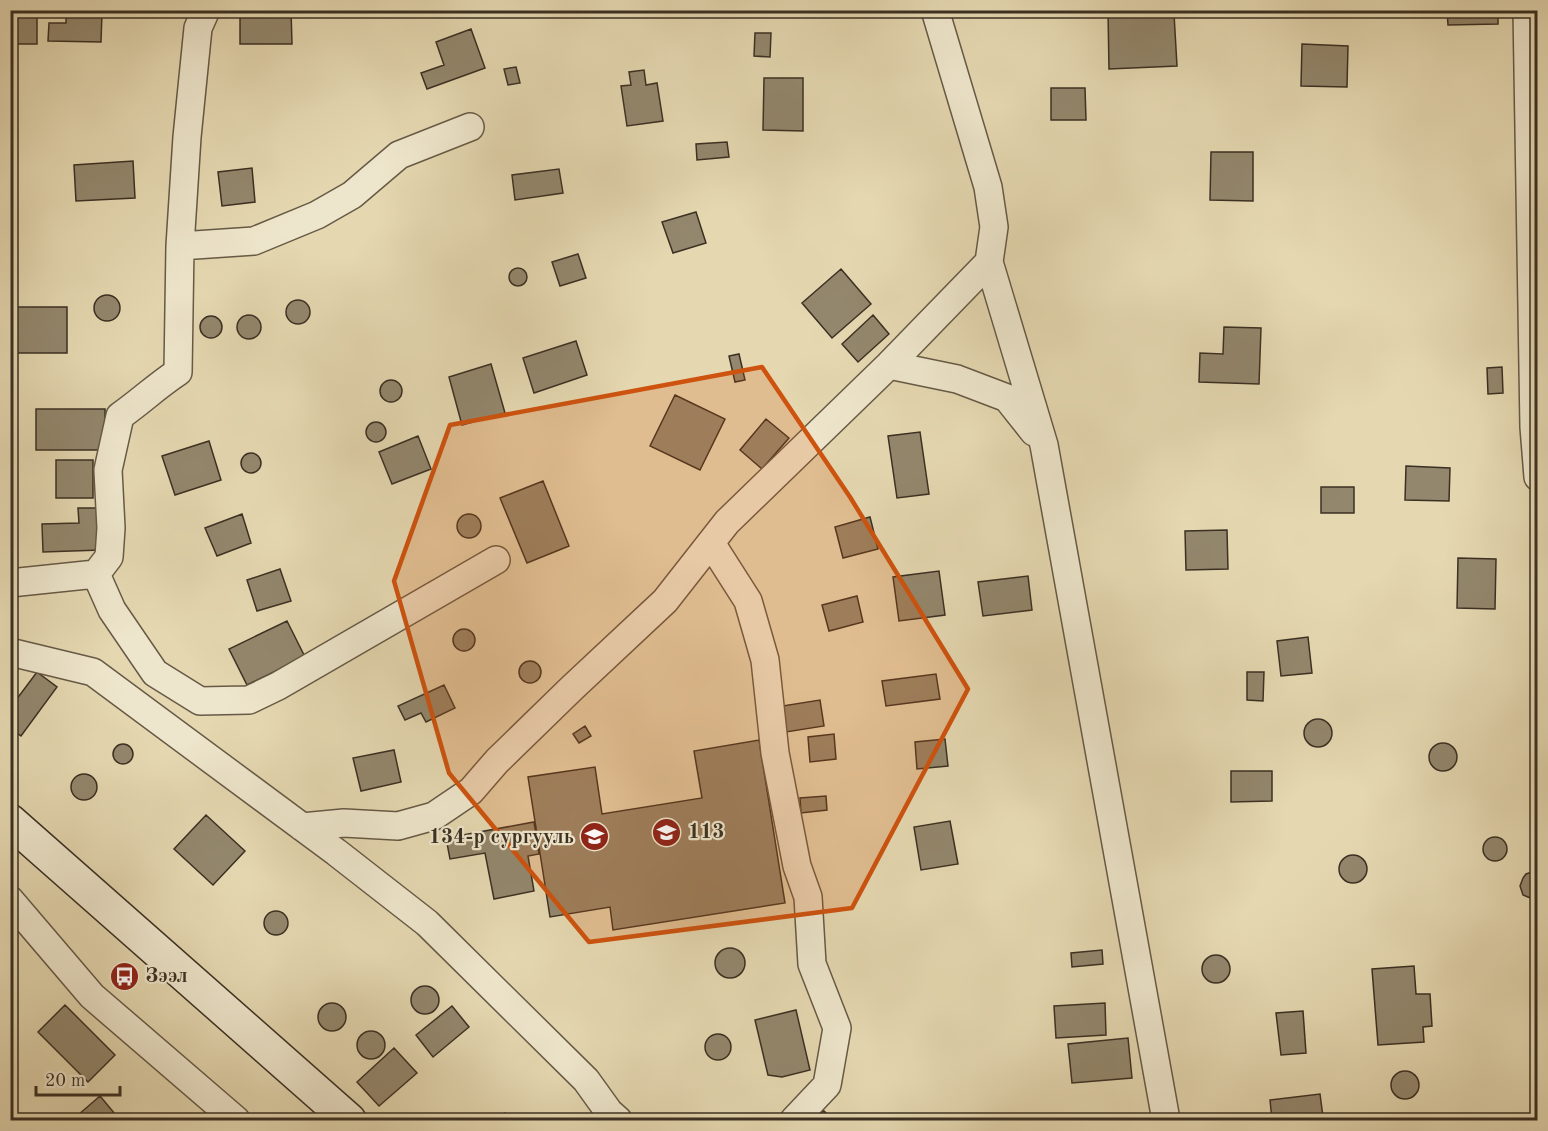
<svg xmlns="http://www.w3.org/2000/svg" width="1548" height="1131" viewBox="0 0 1548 1131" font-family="'Old Standard TT',serif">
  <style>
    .building { fill: #93876d; stroke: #3b3023; stroke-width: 1.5 }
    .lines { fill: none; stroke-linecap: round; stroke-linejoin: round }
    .street-casing { stroke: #665a46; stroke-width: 30 }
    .secondary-casing { stroke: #3b3023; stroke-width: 36 }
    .street { stroke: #eee6cc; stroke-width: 27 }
    .secondary { stroke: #eee6cc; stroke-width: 33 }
    .marked { fill: #ce530f; fill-opacity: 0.2; stroke: #ce530f; stroke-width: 4.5; stroke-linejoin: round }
    .labels { text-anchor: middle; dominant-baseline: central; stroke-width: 4.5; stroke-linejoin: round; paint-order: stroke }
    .poi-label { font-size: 21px; font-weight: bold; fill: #3b3023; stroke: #eee6cc; text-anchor: start }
  </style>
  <rect width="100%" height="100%" fill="#e5d8b1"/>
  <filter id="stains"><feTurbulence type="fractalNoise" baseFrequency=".00333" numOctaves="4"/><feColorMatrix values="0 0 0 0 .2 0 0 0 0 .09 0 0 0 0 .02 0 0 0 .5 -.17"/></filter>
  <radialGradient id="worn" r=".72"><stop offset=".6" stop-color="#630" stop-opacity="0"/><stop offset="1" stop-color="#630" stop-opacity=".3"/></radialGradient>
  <path class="building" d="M10,10H37V44H10Z
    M240,10H291L292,44H240Z
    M1447,10H1498V24L1448,25Z
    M66,12L102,13L101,42L48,41L49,23H66Z
    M1108,12L1174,14L1177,66L1109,69Z
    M471,29L485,68L427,89L421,73L444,65L436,42Z
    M755,33H771L770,57L754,56Z
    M1302,44L1348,46L1347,87L1301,86Z
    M516,67L520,83L508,85L504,69Z
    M644,70L646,85L657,83L663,121L627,126L621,86L631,85L629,72Z
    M764,78H803V131L763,130Z
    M1051,88H1085L1086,120H1051Z
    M727,142L729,157L697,160L696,144Z
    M1211,152H1253V201L1210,200Z
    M133,161L135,198L76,201L74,165Z
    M252,168L255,202L222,206L218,172Z
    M559,169L563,193L515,200L512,175Z
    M696,212L706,243L673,253L662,222Z
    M578,254L586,278L560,286L552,262Z
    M509 277a9 9 0 1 1 18 0a9 9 0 1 1-18 0Z
    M841,269L871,304L832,338L802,303Z
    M94 308a13 13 0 1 1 26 0a13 13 0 1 1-26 0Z
    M286 312a12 12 0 1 1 24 0a12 12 0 1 1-24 0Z
    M11,307H67V353H12Z
    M873,315L889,334L858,362L842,344Z
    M237 327a12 12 0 1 1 24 0a12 12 0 1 1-24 0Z
    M200 327a11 11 0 1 1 22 0a11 11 0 1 1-22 0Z
    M1224,327L1261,328L1259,384L1199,382L1200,353L1223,354Z
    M576,341L587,375L534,393L523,358Z
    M739,354L745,380L735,382L729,356Z
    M491,364L505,413L462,425L449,377Z
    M1502,367L1503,393L1488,394L1487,368Z
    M380 391a11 11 0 1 1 22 0a11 11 0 1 1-22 0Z
    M675,395L725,419L700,470L650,446Z
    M36,409H105V450H36Z
    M766,419L789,438L762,469L740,450Z
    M366 432a10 10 0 1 1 20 0a10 10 0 1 1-20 0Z
    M920,432L929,494L897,498L888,436Z
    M418,436L431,469L392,484L379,452Z
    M209,441L221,480L175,495L162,456Z
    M241 463a10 10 0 1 1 20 0a10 10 0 1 1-20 0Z
    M56,460H93V498H56Z
    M1406,466L1450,468L1449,501L1405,500Z
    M543,481L569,546L527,563L500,498Z
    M1321,487H1354V513H1321Z
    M78,508H100L101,550L43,552L42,524L79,523Z
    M242,514L251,543L217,556L205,528Z
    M457 526a12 12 0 1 1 24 0a12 12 0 1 1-24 0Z
    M870,517L878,549L843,558L835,527Z
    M1227,530L1228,569L1186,570L1185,531Z
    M1458,558L1496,559L1495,609L1457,608Z
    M280,569L291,601L257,611L247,580Z
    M939,571L945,615L899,621L893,577Z
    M1028,576L1032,610L983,616L978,582Z
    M857,596L863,622L829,631L822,605Z
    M287,621L305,657L247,685L229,649Z
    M453 640a11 11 0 1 1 22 0a11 11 0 1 1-22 0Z
    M1308,637L1312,673L1281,676L1277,641Z
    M519 672a11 11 0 1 1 22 0a11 11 0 1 1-22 0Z
    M37,672L57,687L21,736L10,728V708Z
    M1247,672H1264L1263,701L1247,700Z
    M936,674L940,699L886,706L882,681Z
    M444,685L455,708L426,722L421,713L405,720L398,706Z
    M820,700L824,726L786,732L782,706Z
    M1304 733a14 14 0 1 1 28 0a14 14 0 1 1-28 0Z
    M585,726L591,736L579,743L573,734Z
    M834,734L836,759L810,762L808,737Z
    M945,739L948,766L917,769L915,742Z
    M759,740L785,903L613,930L610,907L550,917L528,777L595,767L602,814L702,798L694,751Z
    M1429 757a14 14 0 1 1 28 0a14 14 0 1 1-28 0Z
    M113 754a10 10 0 1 1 20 0a10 10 0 1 1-20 0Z
    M394,750L401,782L361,791L353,758Z
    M1231,771H1272V801L1231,802Z
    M71 787a13 13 0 1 1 26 0a13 13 0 1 1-26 0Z
    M826,796L827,810L801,813L800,798Z
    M206,815L245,851L213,885L174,849Z
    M950,821L958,864L921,870L914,827Z
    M534,822L539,854L528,856L534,891L494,899L485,853L450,859L446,838Z
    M1483 849a12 12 0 1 1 24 0a12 12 0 1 1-24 0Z
    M1339 869a14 14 0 1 1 28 0a14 14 0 1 1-28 0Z
    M1535,871L1538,872V899L1535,900L1523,895L1520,886L1523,878L1526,874Z
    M264 923a12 12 0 1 1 24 0a12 12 0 1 1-24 0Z
    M715 963a15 15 0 1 1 30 0a15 15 0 1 1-30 0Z
    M1102,950L1103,964L1072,967L1071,953Z
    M1202 969a14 14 0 1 1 28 0a14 14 0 1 1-28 0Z
    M1414,966L1416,994H1430L1432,1026L1423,1027L1424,1042L1378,1045L1372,969Z
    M411 1000a14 14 0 1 1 28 0a14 14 0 1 1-28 0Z
    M318 1017a14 14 0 1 1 28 0a14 14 0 1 1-28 0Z
    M1105,1003L1106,1035L1056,1038L1054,1006Z
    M65,1005L115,1055L88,1082L38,1032Z
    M452,1006L469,1027L433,1057L416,1035Z
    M796,1010L810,1070L782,1077L768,1075L755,1020Z
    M1303,1011L1306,1053L1281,1055L1276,1013Z
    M357 1045a14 14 0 1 1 28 0a14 14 0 1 1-28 0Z
    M705 1047a13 13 0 1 1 26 0a13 13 0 1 1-26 0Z
    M1128,1038L1132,1078L1072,1083L1068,1044Z
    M394,1048L417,1073L379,1106L357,1082Z
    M1391 1085a14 14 0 1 1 28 0a14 14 0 1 1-28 0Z
    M1320,1094L1323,1117L1272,1120L1270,1100Z
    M100,1096L120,1120H82L78,1115Z
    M823,1110L833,1120H819Z
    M505,1113L513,1120H497Z"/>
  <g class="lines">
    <defs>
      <path id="street" d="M1527,10L1534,427L1538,477
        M180,246L254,241L317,215L352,195L399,155L470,127
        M989,262L1044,445L1166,1120
        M889,365L957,379L1007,398L1034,432
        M711,543L748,601L765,660L775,753L797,866L808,897L812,964L837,1028L827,1085L794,1120
        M96,574L112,610L155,673L200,701L249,700L278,686L496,560
        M10,583L96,574L109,557L111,528L108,470L120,416C140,402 158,385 178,372L180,246L187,137L198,28L206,10
        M10,652L93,672L336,852L427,923L586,1080L609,1112L618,1120
        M302,827L344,823L398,826L434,816L471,791L497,761L572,688L665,601L727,522L889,365L989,262L994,227L988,187L935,10
        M10,900L92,996L236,1120"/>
      <path id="secondary" d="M10,821L349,1120"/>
    </defs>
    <use href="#street" class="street-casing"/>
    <use href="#secondary" class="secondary-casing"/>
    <use href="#street" class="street"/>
    <use href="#secondary" class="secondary"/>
  </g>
  <path class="marked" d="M762,367L850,497L968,689L852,908L589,942L449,773L394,581L450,425Z"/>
  <defs>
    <symbol id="school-disc" viewBox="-11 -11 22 22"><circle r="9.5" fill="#8f2418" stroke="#eee6cc"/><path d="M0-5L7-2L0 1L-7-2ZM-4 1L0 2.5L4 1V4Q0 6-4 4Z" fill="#fff"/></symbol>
    <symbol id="bus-disc" viewBox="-11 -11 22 22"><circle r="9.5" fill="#8f2418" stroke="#eee6cc"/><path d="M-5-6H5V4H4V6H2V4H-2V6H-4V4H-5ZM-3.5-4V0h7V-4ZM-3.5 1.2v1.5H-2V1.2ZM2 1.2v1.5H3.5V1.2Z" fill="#fff"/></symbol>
  </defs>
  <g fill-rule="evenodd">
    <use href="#school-disc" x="650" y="816" width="33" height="33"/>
    <use href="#school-disc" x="578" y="820" width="33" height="33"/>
    <use href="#bus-disc" x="108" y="960" width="33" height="33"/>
  </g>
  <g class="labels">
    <g class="poi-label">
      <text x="688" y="832">113</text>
      <text x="574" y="837" text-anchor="end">134-р сургууль</text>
      <text x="145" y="976">Зээл</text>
    </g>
  </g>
  <rect width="1548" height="1131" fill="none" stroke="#e5d8b1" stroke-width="36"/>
  <rect x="12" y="12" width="1524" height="1107" fill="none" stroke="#3b3023" stroke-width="3"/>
  <rect x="18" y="18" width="1512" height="1095" fill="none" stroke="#3b3023" stroke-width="1.5"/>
  <path d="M36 1086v9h84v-9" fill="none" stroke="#3b3023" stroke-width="3"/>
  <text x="45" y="1086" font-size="18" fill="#3b3023" stroke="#eee6cc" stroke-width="4.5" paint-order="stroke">20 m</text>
  <rect width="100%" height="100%" filter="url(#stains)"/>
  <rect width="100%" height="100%" fill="url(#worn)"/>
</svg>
